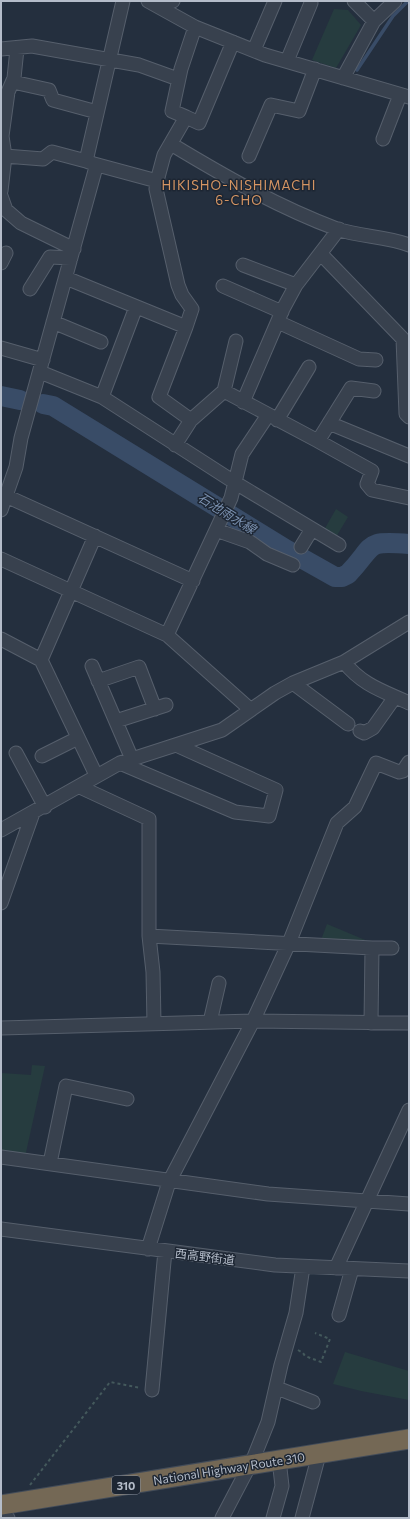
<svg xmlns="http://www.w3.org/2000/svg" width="410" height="1519" viewBox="0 0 410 1519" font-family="Commissioner,'Noto Sans JP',sans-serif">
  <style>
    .green { fill: #263c3f }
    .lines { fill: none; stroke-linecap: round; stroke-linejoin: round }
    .stream { stroke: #394c67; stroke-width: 3.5 }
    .river { stroke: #394c67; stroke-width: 20 }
    .minor-casing { stroke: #565f6c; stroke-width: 15 }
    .highway-casing { stroke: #434c59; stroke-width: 21 }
    .path { stroke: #44595c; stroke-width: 2; stroke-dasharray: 3 3; stroke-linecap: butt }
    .minor { stroke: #38414e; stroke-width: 13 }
    .highway { stroke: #746855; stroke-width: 19 }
    .labels { text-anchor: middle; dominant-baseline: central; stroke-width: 3; stroke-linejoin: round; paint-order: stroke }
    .shield { fill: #1d2633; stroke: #878f9c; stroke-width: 1 }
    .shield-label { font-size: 11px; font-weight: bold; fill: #b4bcc9 }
    .street-label { font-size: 12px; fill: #b4bcc9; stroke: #1d2633 }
    .neighbourhood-label { font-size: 13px; letter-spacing: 1px; fill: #d59563; stroke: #1d2633 }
    .water-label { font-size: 13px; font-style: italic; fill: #7c92b1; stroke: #1d2633 }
  </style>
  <rect width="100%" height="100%" fill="#242f3e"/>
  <path class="green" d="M334,9L348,10L361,25L336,68L312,60Z
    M336,509L348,517L336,537L324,530Z
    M327,924L370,942L321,940Z
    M32,1065L45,1066L25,1157L1,1155V1073L31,1075Z
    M345,1352L409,1371V1400L361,1391L333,1384Z"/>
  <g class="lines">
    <path class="stream" d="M357,70L393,16L408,1"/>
    <path class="river" d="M1,396L20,400
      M43,404L53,406L287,550L335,577H342L348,574C376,545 363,540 409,544"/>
    <defs>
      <path id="minor" d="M148,1L195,27L265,55L409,97
        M354,1L374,21
        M159,7L173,1
        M1,49L32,46L139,65L178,79
        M254,50L275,1
        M287,61L311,3
        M343,78L374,21L395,1
        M13,82L49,90L53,100L97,112
        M186,117L199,123L233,42
        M383,139L400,95
        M171,144C224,176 278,207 337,229C360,237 386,236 409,245
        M5,156L43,159L52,152L86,161
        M249,156L271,105L299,111L315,69
        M94,164L157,181L164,155L186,117L172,111L181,69L195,27
        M157,181L156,189L178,285L182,295L192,309L186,327
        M1,191L5,156L2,136L8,92L14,78L17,49
        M1,196L6,210L21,223L74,249
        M321,254L403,339L406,414L409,417
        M1,263L6,253
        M243,265L296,285
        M66,278L186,327L159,397L191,420L175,445
        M223,286L282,312
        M30,289L50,257L71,258
        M53,322L101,342
        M278,322L359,359L376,360
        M1,348L43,360
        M40,372L102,397L234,482L339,545
        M224,391L236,341
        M102,397L136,307
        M243,402L283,309L296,285L339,229
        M191,420L224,391L318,441L351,388L374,391
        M277,420L309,367
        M329,423L409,456
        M318,441L372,471L367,484L372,490L409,498
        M6,496L193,581
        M1,510L16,467L21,438L96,167L94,164L86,161L123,1
        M216,530L250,542L267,554L293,565
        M301,547L312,529
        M1,559L167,635L251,710
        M167,635L231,498L242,454L268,415
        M1,639L41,660L96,775
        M41,660L95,536
        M344,662C362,685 383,691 409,703
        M92,666L132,759
        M98,681L139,667L155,709
        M293,683L348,724
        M116,721L166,705
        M360,731L364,733L373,728L395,697
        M16,753L45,807
        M42,756L78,738
        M120,763L235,812L269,816L276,790L176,745
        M80,787L149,819V936L153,972L154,1023
        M1,830L120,763L222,730L275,693L293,683L344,662L409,622
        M1,903L33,813
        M149,936L372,948
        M210,1022L219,983
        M371,1023L372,948H392
        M1,1028L253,1021L409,1023
        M1,1157L268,1194L409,1204
        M50,1163L66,1086L127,1099
        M1,1229L275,1265L409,1271
        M148,1249L169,1182L253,1021L289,943L337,823L355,807L376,763L399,772L403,771L409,762
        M336,1268L409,1110
        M339,1315L352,1269
        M277,1388L313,1402
        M152,1390L165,1251
        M1,1514L8,1518
        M222,1518L254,1457L268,1422L281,1365L296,1313L303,1267
        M273,1518L282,1486L279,1460
        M302,1518L317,1462V1454"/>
      <path id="highway" d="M1,1505L409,1439"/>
    </defs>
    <use href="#minor" class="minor-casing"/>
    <use href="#highway" class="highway-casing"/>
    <path class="path" d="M1,1099H2
      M298,1350L303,1353L305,1356L321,1362L330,1339L315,1333
      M30,1485L110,1382L141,1388"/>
    <use href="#minor" class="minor"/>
    <use href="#highway" class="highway"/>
  </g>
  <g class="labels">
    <rect class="shield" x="112" y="1476" width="28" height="18" rx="3"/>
    <g class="shield-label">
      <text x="126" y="1485">310</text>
    </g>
    <g class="street-label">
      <text transform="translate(205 1256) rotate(7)">西高野街道</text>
      <text transform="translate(229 1468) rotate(-9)">National Highway Route 310</text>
    </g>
    <g class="neighbourhood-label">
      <text x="239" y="185">HIKISHO-NISHIMACHI<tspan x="239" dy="15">6-CHO</tspan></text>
    </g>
    <g class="water-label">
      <text transform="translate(227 513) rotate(32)">石池雨水線</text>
    </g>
  </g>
  <rect width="410" height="1519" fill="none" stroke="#b4bcc9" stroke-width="4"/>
</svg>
